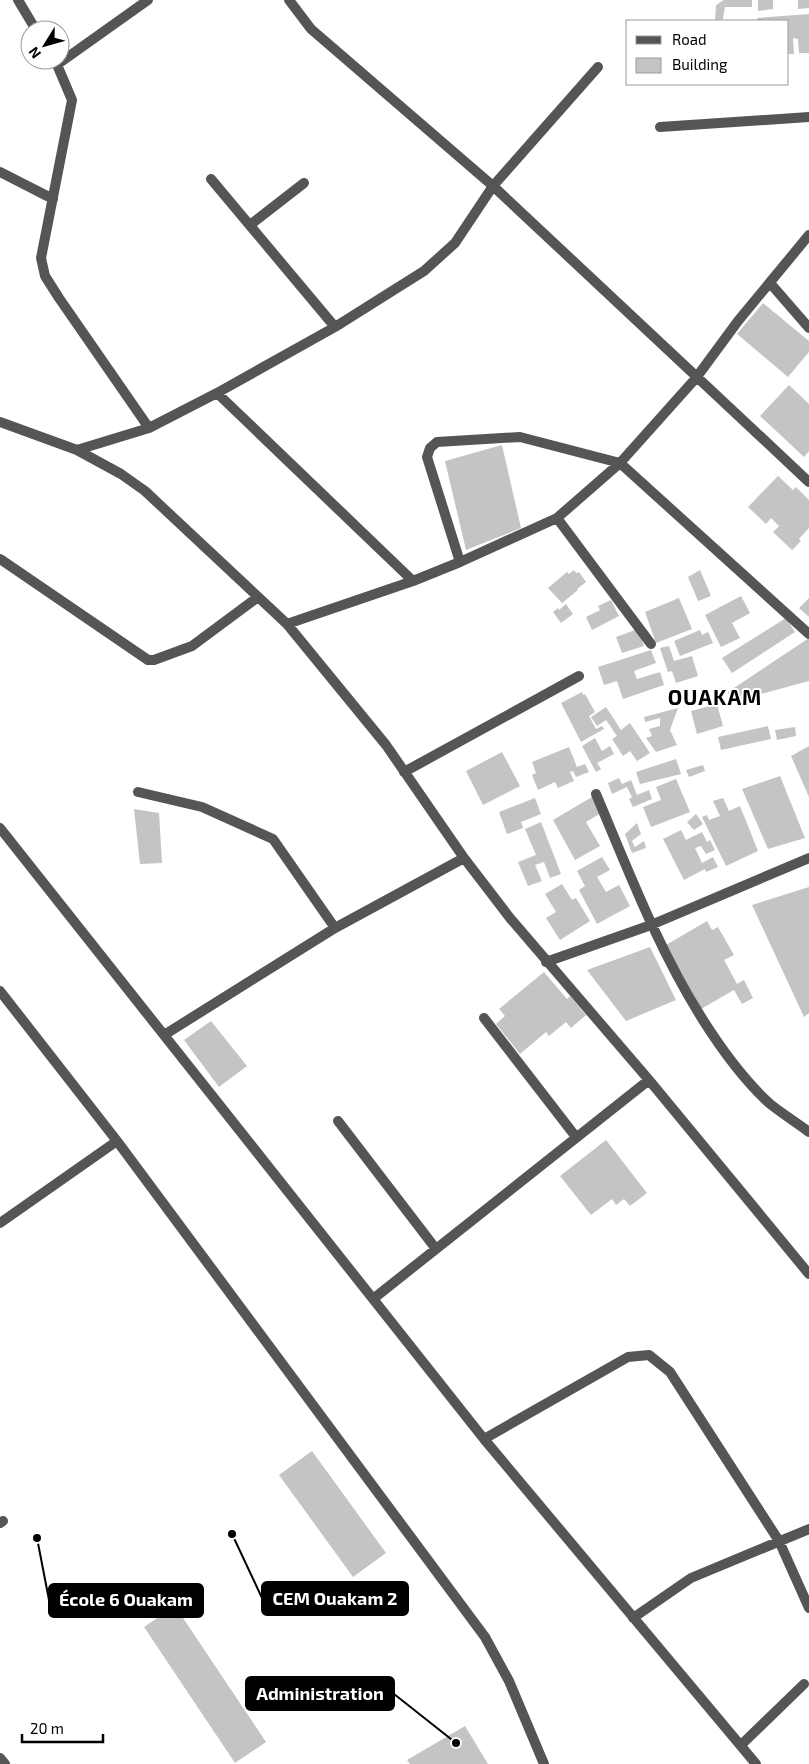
<svg xmlns="http://www.w3.org/2000/svg" width="809" height="1764" viewBox="0 0 809 1764" font-family="'Exo 2',sans-serif">
  <style>
    .building { fill: #c4c4c4 }
    .lines { fill: none; stroke-linecap: round; stroke-linejoin: round }
    .service { stroke: #555; stroke-width: 10 }
    .minor { stroke: #555; stroke-width: 10 }
    .tertiary { stroke: #555; stroke-width: 10 }
    .labels { text-anchor: middle; dominant-baseline: central; stroke-width: 4; stroke-linejoin: round; paint-order: stroke }
    .district-label { font-size: 21px; font-weight: bold; letter-spacing: 1px; fill: #000; stroke: #fff }
    .leader { fill: none; stroke: #000; stroke-width: 2 }
    .callout-dot { fill: #000; stroke: #fff; stroke-width: 2 }
    .callout { fill: #000; stroke: #000; stroke-width: 2 }
    .callout-label { font-size: 18px; text-anchor: middle; font-weight: bold; fill: #fff }
  </style>
  <rect width="100%" height="100%" fill="#fff"/>
  <path class="building" d="M724,0H752V7H725L723,19L715,21L716,5Z
    M758,0H773V9L758,11Z
    M798,0H809V8L798,9Z
    M809,14V53H799L798,39L793,38L794,54H788V21H757V18Z
    M763,303L809,341V352L788,377L737,334Z
    M789,385L809,404V451L804,457L760,416Z
    M502,445L521,528L466,550L445,461Z
    M778,476L793,490L796,487L809,500V528L799,539L801,541L792,550L773,532L779,526L771,518L766,524L748,507Z
    M574,570L576,573L579,572L586,582L577,589L578,590L562,603L548,588L567,572L569,574Z
    M700,570L711,596L698,601L688,577Z
    M741,596L750,613L732,623L740,638L721,647L705,615Z
    M679,598L692,629L656,643L645,612Z
    M809,598V617L799,608Z
    M611,600L619,616L592,630L586,617L600,610L598,606Z
    M566,604L573,614L561,623L553,612L558,608L559,610Z
    M786,618L795,632L732,673L722,658Z
    M638,629L644,646L622,653L616,637Z
    M700,630L702,635L708,632L713,643L680,656L674,641Z
    M809,638V681L731,702L728,692Z
    M669,646L674,661L692,656L698,676L676,683L672,671L668,672L660,648Z
    M651,650L656,663L634,671L637,679L660,672L664,685L623,699L617,681L604,685L598,667Z
    M582,692L583,695L585,694L595,712L589,716L596,729L602,726L604,729L581,742L561,703Z
    M717,704L723,726L697,734L691,711Z
    M606,707L621,730L630,723L650,753L637,761L630,751L623,756L612,739L617,736L606,720L597,726L591,717Z
    M678,708L670,730L677,745L656,752L646,738L652,736L649,729L660,726V718L645,722L644,717Z
    M768,726L771,739L721,750L718,737Z
    M795,727L796,736L777,740L775,730Z
    M595,738L602,751L610,746L614,754L597,763L601,769L596,772L582,746Z
    M809,746V797L791,756Z
    M569,747L577,767L585,764L589,772L576,777L573,771L570,772L574,781L558,788L555,782L538,790L532,775L536,773L532,762Z
    M502,752L520,786L483,805L466,771Z
    M676,759L681,774L640,784L636,772Z
    M703,765L705,771L689,777L686,770Z
    M780,776L805,838L768,849L742,789Z
    M619,778L622,784L631,780L637,795L649,790L652,799L633,807L629,799L632,797L627,787L612,794L608,783Z
    M676,779L690,812L651,827L643,807L661,800L656,787Z
    M592,797L601,813L586,822L600,846L575,860L553,820Z
    M535,798L541,814L521,822L523,828L507,834L499,812Z
    M723,798L729,811L740,806L758,851L726,866L702,817L707,815L709,820L720,816L713,801Z
    M134,809L159,813L162,863L140,864Z
    M696,814L703,824L694,830L687,822Z
    M541,822L561,874L550,878L544,862L535,865L542,881L528,886L518,862L536,855L525,829Z
    M637,823L641,834L632,841L635,847L644,841L646,848L632,853L625,834Z
    M681,830L686,840L702,832L707,842L710,840L715,850L706,854L701,846L695,848L702,863L713,857L718,867L706,872L705,869L684,880L663,839Z
    M602,857L610,870L597,877L606,892L619,885L630,906L597,924L579,890L585,886L577,871Z
    M562,884L572,900L576,898L590,921L560,940L546,918L556,912L545,894Z
    M809,887V1013L804,1017L752,905Z
    M707,921L712,930L718,927L734,955L724,960L737,984L744,980L753,998L742,1004L734,990L701,1009L666,945Z
    M650,947L676,1000L626,1021L587,970Z
    M544,972L567,999L570,996L586,1015L571,1028L566,1022L549,1036L546,1032L520,1054L496,1024L505,1016L499,1009Z
    M211,1021L247,1066L219,1087L184,1040Z
    M606,1140L647,1193L630,1206L624,1199L616,1205L612,1199L591,1215L560,1176Z
    M312,1451L386,1553L353,1577L279,1475Z
    M175,1606L266,1742L235,1763L144,1627Z
    M465,1726L488,1764H410L407,1760Z"/>
  <g class="lines">
    <path class="service" d="M0,1523L3,1521"/>
    <path class="minor" d="M18,0L36,30
      M289,0L311,29L493,186L809,482
      M55,60L72,100L41,258L45,276L59,298L149,428
      M58,64L148,0
      M660,127L809,117
      M0,172L53,199
      M211,179L335,327
      M250,225L304,183
      M770,283L809,328
      M217,393L413,581
      M0,422L77,450L121,474L145,491L287,624L386,745L464,858L510,918L649,1080L809,1274
      M77,450L149,428L217,393L335,327L424,271L455,243L493,186L598,67
      M557,518L651,644
      M0,559L148,660H154L192,646L258,597
      M460,562L427,457L430,448L437,442L520,437L620,463L809,634
      M287,624L413,581L460,562L557,518L620,463L696,378L738,321L809,235
      M404,772L579,676
      M138,792L202,807L273,839L335,928
      M596,794C629,872 658,949 703,1020C722,1050 743,1079 769,1103C781,1113 796,1122 809,1132
      M0,828L484,1439L756,1764
      M546,962L651,925L809,858
      M0,991L117,1141L485,1637L509,1681L544,1764
      M484,1018L576,1137
      M164,1035L335,928L464,858
      M338,1121L436,1249
      M0,1223L117,1141
      M373,1299L649,1080
      M484,1439L628,1357L649,1355L670,1372L779,1541L809,1608
      M633,1618L691,1578L809,1529
      M741,1745L804,1684"/>
    <path class="tertiary" d="M0,1758L5,1764"/>
  </g>
  <g class="labels">
    <g class="district-label">
      <text x="715" y="696">OUAKAM</text>
    </g>
  </g>
  <path class="leader" d="M232 1534L262 1598M37 1538L49 1600M456 1743L394 1694"/>
  <g class="callout-dot">
    <circle cx="232" cy="1534" r="5"/>
    <circle cx="37" cy="1538" r="5"/>
    <circle cx="456" cy="1743" r="5"/>
  </g>
  <g class="callout">
    <rect x="262" y="1582" width="146" height="33" rx="5"/>
    <rect x="49" y="1584" width="154" height="33" rx="5"/>
    <rect x="246" y="1677" width="148" height="33" rx="5"/>
  </g>
  <g class="callout-label">
    <text x="335" y="1605">CEM Ouakam 2</text>
    <text x="126" y="1606">École 6 Ouakam</text>
    <text x="320" y="1700">Administration</text>
  </g>
  <rect x="626" y="20" width="162" height="65" fill="#ffffff" stroke="#999999"/>
  <rect x="636" y="36" width="25" height="8" fill="#555555" stroke="#999999"/>
  <text x="672" y="45" font-size="15" fill="#000000">Road</text>
  <rect x="636" y="58" width="25" height="15" fill="#c4c4c4" stroke="#999999"/>
  <text x="672" y="70" font-size="15" fill="#000000">Building</text>
  <g transform="translate(45 45) rotate(233)"><circle r="24" fill="#ffffff" stroke="#999999"/>
  <path d="M0-4L9 19L0 12L-9 19Z" fill="#000000"/>
  <text y="-8" font-size="14" font-weight="bold" text-anchor="middle" fill="#000000">N</text>
  </g>
  <path d="M22 1734v8h81v-8" fill="none" stroke="#000000" stroke-width="2.5"/>
  <text x="30" y="1734" font-size="15" fill="#000000" stroke="#ffffff" stroke-width="4" paint-order="stroke">20 m</text>
</svg>
